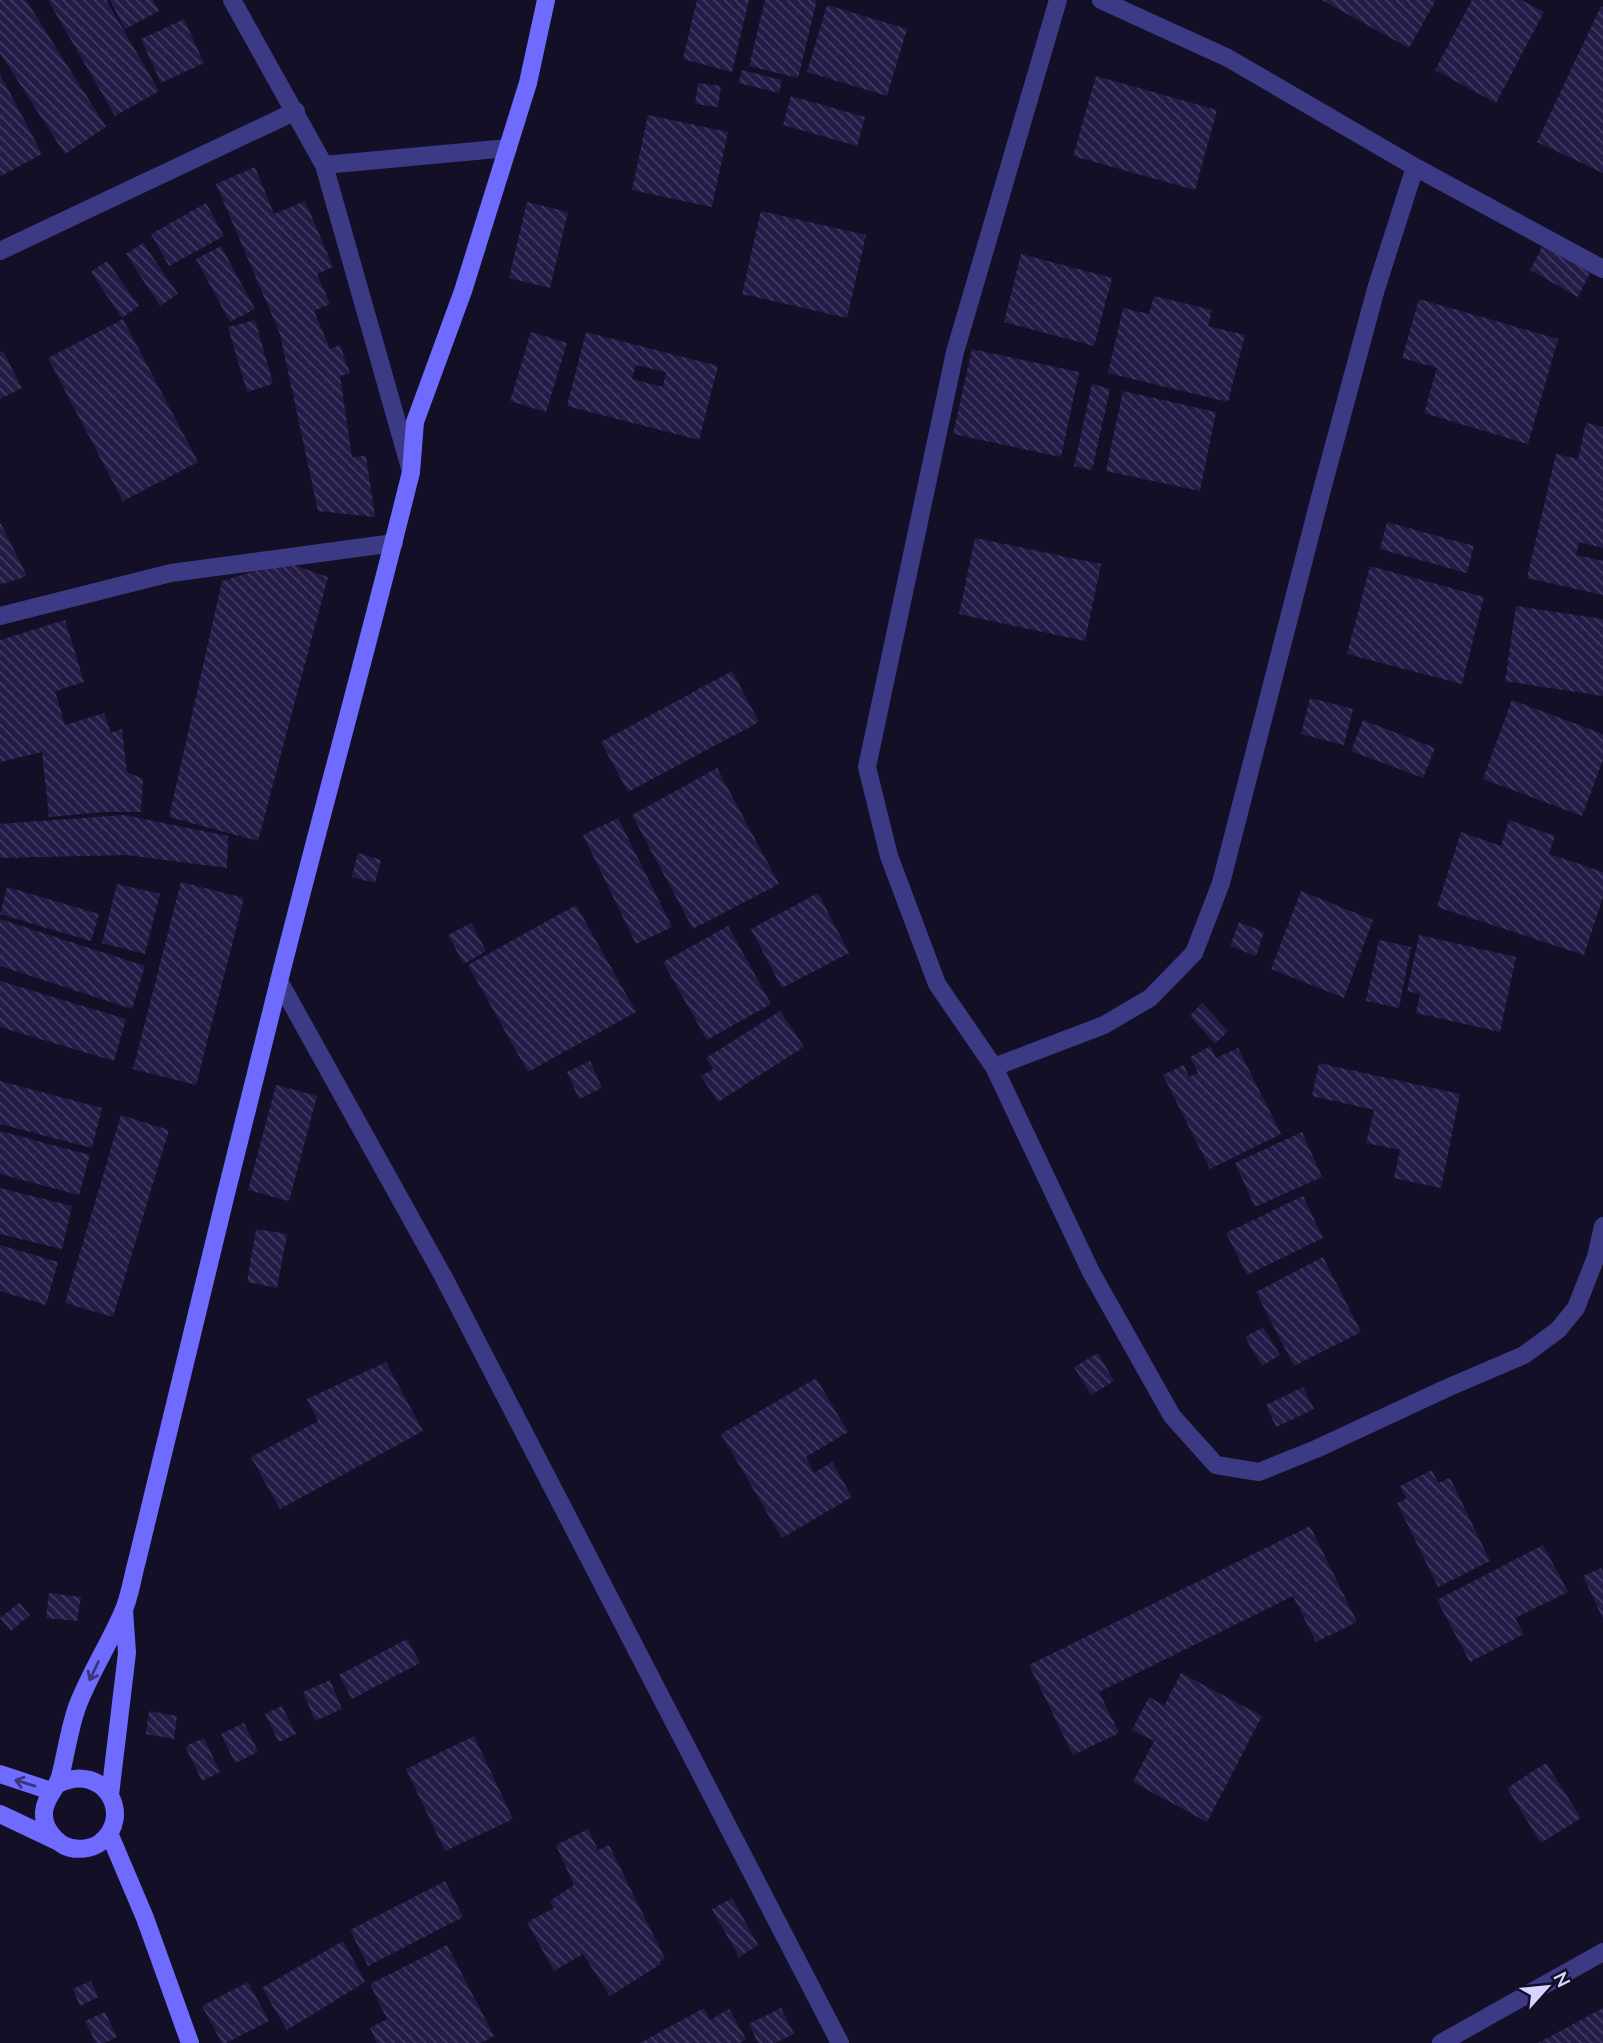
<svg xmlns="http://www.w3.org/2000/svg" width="1603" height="2043" viewBox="0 0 1603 2043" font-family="'Nunito Sans',sans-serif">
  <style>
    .building { fill: url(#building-back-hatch); fill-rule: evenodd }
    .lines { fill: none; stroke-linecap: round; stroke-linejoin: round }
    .lane { stroke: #3d3a85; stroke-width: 18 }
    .street { stroke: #3d3a85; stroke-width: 18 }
    .secondary { stroke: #6f6bff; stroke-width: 18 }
    .oneway { stroke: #38347d }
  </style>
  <defs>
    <pattern id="building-back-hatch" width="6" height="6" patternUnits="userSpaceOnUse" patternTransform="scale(1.75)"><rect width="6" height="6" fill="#241b47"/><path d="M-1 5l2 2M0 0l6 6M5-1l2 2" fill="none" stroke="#433b63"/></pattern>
  </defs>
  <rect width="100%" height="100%" fill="#130f26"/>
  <path class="building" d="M0,0H26L106,127L65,154L0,53Z
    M48,0H106L159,91L115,116Z
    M110,0H153L159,11L125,29Z
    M697,0H749L732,72L683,59Z
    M765,0H817L798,78L749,66Z
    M1322,0H1436L1409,48Z
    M1472,0H1521L1544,12L1496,103L1435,70Z
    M827,5L907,29L887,96L807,72Z
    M1601,6L1603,7V173L1537,142Z
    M184,19L204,63L161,83L141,39Z
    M742,70L782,80L779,93L739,83Z
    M0,74L42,154L1,176L0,175Z
    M1096,76L1217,110L1195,190L1073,156Z
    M698,83L721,86L718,107L695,104Z
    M791,96L865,117L857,146L783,125Z
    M648,115L728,132L712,207L632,190Z
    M255,167L274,214L305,201L333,267L317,274L330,304L314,311L330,349L340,345L350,373L340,376L352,457L366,456L375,517L318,511L280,334L216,184Z
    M527,202L568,212L550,288L509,278Z
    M206,203L224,236L169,266L151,234Z
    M761,211L866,235L847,318L742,294Z
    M143,243L178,294L160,306L126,254Z
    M1544,243L1592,269L1578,297L1530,270Z
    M221,246L255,309L230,322L196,259Z
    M1021,254L1112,278L1094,346L1004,322Z
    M107,261L139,306L122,318L91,272Z
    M1154,296L1212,310L1208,326L1245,335L1228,402L1108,373L1123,308L1149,314Z
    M1419,299L1558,339L1528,444L1424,413L1437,368L1402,358Z
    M123,319L198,462L123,501L48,358Z
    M255,320L273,384L247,392L228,327Z
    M531,332L567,343L546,412L510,401Z
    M586,332L718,366L699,440L567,406ZM636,365L666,372L663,387L632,379Z
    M972,349L1079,372L1061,457L953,434Z
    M3,351L22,388L0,399V352Z
    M1092,384L1110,389L1092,470L1074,466Z
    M1123,391L1216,412L1200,491L1106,471Z
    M1586,423L1603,427V548L1579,542L1576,555L1603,561V595L1527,578L1556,454L1578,459Z
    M0,522L27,576L0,585Z
    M1387,522L1474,546L1467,573L1380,549Z
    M975,538L1101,564L1085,641L959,614Z
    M285,562L328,577L258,841L169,817L222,581Z
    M1370,566L1484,597L1462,684L1347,654Z
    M1516,606L1603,619V696L1505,681Z
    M65,620L84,682L55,691L65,725L104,713L111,733L122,729L127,772L143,779L141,812H104L49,817L42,752L0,762V640Z
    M732,671L759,722L628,792L601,742Z
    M1310,698L1353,709L1344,745L1301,734Z
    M1512,700L1603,734V760L1582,816L1483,779Z
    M1363,720L1435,748L1423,778L1351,751Z
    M717,768L779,884L693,929L632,815Z
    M124,815L228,836L227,868L127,855L0,858V824Z
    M618,818L672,927L636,944L583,835Z
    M1509,820L1555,836L1549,854L1603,872V897L1584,955L1437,907L1461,832L1501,846Z
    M358,853L381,860L375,883L352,877Z
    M181,882L244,898L196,1085L133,1069Z
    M117,884L160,894L145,954L102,943Z
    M7,887L99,914L91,941L0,914Z
    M1301,891L1373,920L1344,998L1271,969Z
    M818,893L849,953L782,988L751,929Z
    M576,905L636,1012L528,1072L468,965Z
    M0,919L145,966L132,1009L0,966Z
    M1239,922L1264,932L1256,956L1230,946Z
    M471,923L486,951L464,964L448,935Z
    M728,926L771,1004L707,1040L663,962Z
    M1419,935L1516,957L1500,1032L1416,1013L1420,994L1407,991Z
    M1379,940L1411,947L1399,1008L1366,1001Z
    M0,981L126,1019L114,1061L0,1027Z
    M1202,1003L1228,1031L1215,1044L1190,1016Z
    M780,1011L804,1047L718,1102L701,1076L713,1069L706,1058Z
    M1211,1046L1216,1058L1238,1048L1281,1134L1210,1169L1163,1075L1184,1065L1189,1077L1198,1073L1190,1057Z
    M590,1061L602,1088L579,1099L567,1072Z
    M1319,1063L1460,1094L1441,1188L1394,1178L1400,1150L1366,1143L1374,1110L1312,1096Z
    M0,1081L102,1108L92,1148L0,1124Z
    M276,1085L317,1096L289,1201L248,1190Z
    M121,1115L169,1130L113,1317L65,1303Z
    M0,1131L90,1155L79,1195L0,1174Z
    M1302,1132L1322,1177L1255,1207L1235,1163Z
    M0,1188L72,1206L62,1249L0,1234Z
    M1303,1196L1323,1238L1247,1275L1226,1233Z
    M256,1229L287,1234L277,1288L247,1282Z
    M0,1245L58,1262L46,1305L0,1291Z
    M1323,1257L1361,1332L1294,1366L1256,1292Z
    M1263,1327L1280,1355L1262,1366L1245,1337Z
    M1098,1353L1114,1381L1091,1395L1074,1367Z
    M386,1362L423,1431L280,1509L251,1457L318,1421L307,1399Z
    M816,1378L848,1432L806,1457L814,1473L832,1462L852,1497L782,1538L721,1434Z
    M1303,1387L1314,1409L1276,1427L1266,1405Z
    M1432,1470L1438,1483L1450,1478L1490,1561L1438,1587L1397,1503L1406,1499L1400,1486Z
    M1310,1526L1357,1622L1316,1642L1293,1596L1099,1692L1119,1733L1073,1755L1029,1665Z
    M1543,1545L1568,1592L1515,1618L1524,1634L1470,1662L1437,1600Z
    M1601,1568L1603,1572V1619L1583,1576Z
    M49,1593L81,1597L77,1621L46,1618Z
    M19,1603L30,1615L11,1631L0,1618Z
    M407,1639L420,1663L352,1699L339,1675Z
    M1181,1673L1262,1716L1207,1822L1133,1782L1154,1741L1132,1730L1149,1697L1164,1706Z
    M330,1680L342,1709L315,1721L303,1692Z
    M282,1706L296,1734L279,1742L265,1714Z
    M149,1711L177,1716L174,1739L146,1734Z
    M244,1723L258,1752L235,1763L221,1734Z
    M474,1736L513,1819L445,1851L406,1769Z
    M204,1738L220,1772L202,1781L185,1746Z
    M1546,1763L1581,1818L1541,1843L1507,1788Z
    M588,1829L598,1850L609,1845L665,1959L659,1962L661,1964L610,1996L583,1954L554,1971L527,1922L554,1908L550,1901L574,1885L556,1845Z
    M445,1881L463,1917L368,1966L350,1930Z
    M732,1898L758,1945L739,1957L712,1909Z
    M343,1941L365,1982L287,2030L262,1988Z
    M447,1945L494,2036L481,2043H377L370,2028L387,2019L370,1984Z
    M91,1981L98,1997L80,2006L73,1989Z
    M248,1982L269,2021L226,2043H222L202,2006Z
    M704,2008L710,2020L729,2009L746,2039L740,2043H640Z
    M781,2008L794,2034L775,2043H758L749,2024Z
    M1603,2008V2043H1538Z
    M105,2012L117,2037L104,2043H96L85,2021Z"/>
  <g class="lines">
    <path class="lane" d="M0,251L296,111
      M0,616L171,573L394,543"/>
    <path class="street" d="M232,0L324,165L410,468
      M1058,0L955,352L867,767L889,856L937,984L994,1067L1091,1272L1172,1416L1216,1465L1259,1472L1316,1449L1447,1388L1524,1355L1558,1330L1576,1308L1596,1257L1603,1226
      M1101,0L1228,58L1415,167L1603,269
      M324,165L508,148
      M279,981L443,1276L840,2043
      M994,1067L1104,1025L1150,998L1194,953L1221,883L1320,497L1376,289L1415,167
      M1441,2043L1603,1952"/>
    <path class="secondary" d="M0,1774L51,1791
      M58,1784C104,1761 134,1816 101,1842C91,1850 74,1851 63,1845C52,1838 43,1826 44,1812C45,1797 56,1790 60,1777C66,1754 69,1730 77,1707C89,1675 108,1646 122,1614C130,1598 132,1578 137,1561C184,1367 230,1174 279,981C322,811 369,642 411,472L415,422L463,291L528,83L546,0
      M110,1795L127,1653L124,1610
      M0,1814L57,1841
      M109,1833L145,1918L190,2043"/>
  </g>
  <defs><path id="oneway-shaft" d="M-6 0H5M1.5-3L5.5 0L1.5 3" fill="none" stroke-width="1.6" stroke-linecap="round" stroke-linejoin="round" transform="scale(1.75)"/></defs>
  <g class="oneway">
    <use href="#oneway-shaft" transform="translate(94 1671) rotate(115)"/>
    <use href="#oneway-shaft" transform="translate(25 1783) rotate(-163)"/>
  </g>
  <g transform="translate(1547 1987) rotate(63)" stroke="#130f26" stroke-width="5" paint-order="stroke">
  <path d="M0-5L12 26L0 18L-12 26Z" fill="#d9d4ff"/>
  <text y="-10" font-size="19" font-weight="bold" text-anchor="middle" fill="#d9d4ff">N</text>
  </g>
</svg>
